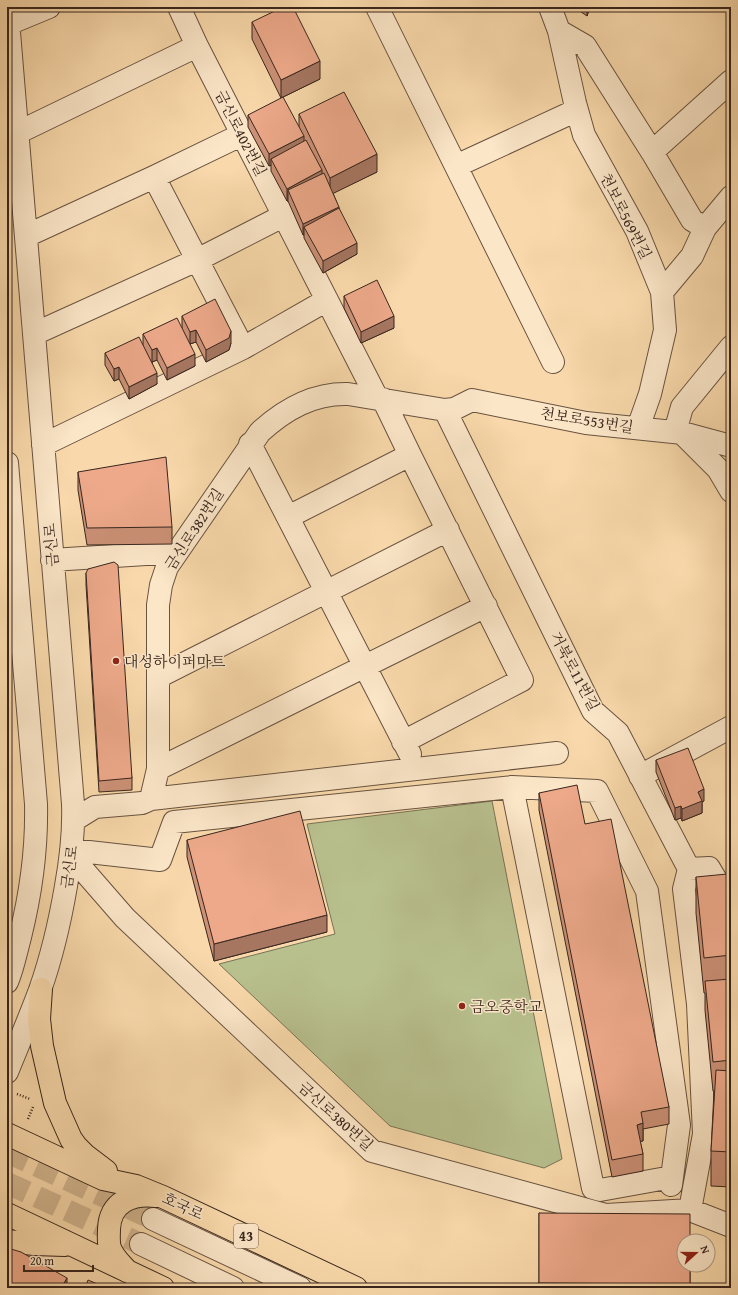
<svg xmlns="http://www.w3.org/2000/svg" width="738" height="1295" viewBox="0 0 738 1295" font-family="'Gentium Book Plus','Noto Serif KR',serif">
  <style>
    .green { fill: #b8c08e; stroke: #787356 }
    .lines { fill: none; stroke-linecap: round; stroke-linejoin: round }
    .minor-tunnel { stroke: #d2b58f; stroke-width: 22; stroke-dasharray: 22 11; stroke-linecap: butt }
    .minor-casing { stroke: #685341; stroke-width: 24 }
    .major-casing { stroke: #38261e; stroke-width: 24 }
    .path { stroke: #38261e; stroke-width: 2.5; stroke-dasharray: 1 2; stroke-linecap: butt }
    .minor { stroke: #fbe6c8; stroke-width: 22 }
    .major { stroke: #f9d9ab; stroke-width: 22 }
    .wall { fill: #cc9177; stroke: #38261e }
    .shaded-wall { fill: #a67661; stroke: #38261e }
    .building { fill: #eda98a; stroke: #38261e }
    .poi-dot { fill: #8f2418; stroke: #fbe6c8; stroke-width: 1.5 }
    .labels { text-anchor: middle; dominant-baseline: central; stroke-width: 3; stroke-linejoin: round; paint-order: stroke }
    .shield { fill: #fbe6c8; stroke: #726051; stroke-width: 1 }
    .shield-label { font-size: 14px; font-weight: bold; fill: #38261e }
    .street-label { font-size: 15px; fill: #38261e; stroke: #fbe6c8 }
    .poi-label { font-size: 15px; fill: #38261e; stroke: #fbe6c8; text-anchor: start }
  </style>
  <rect width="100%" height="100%" fill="#f9d9ab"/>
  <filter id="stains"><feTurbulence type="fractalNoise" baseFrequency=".005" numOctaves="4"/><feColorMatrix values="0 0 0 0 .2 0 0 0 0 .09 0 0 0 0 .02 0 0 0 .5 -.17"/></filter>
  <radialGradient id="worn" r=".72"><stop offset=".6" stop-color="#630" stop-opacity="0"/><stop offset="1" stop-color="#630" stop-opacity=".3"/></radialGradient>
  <path class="green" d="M492,801L562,1159L544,1168L390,1126L219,964L335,934L307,824Z"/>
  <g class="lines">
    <path class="minor-tunnel" d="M7,1152L153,1219
      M7,1183L141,1244"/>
    <defs>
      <path id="minor" d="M179,7L197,46
        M377,7L553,362
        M550,7L559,31L575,103L584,135L637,231L662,292L665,330L650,394L638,428
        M7,8L73,804C74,831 71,858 66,886C60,921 52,956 40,990C30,1017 18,1045 7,1072
        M8,24L49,7
        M559,31L585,46L652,152L692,220L705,228
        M17,133L197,46L377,398
        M652,152L731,81
        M456,166L577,110
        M154,177L243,348
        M26,236L154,177L241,135
        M662,292L692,256L705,228L731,197
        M34,334L197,260L283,216
        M383,399L410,455L522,680L403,742
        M445,410L593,711L618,733L689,869L709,868L731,905
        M675,432L682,407L731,347
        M683,434L718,469L731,491
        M250,444L410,754
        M43,445L243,348L327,300
        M7,463L36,804C37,849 31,893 20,937C16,952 13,968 7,982
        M288,517L410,455
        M52,560L177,552
        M158,677L448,530
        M158,769L486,606
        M640,776L731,727
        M512,787L593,1188L600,1190L672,1177
        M151,799L557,753
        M74,820L95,807L142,803L151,799L158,769V605L161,585L167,567L260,432C285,409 313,393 348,394L445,410L454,409L472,400L586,423L683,433L731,446
        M71,850L160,860L174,822L512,787L597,791L647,891L679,1125L671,1185
        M71,856L125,918L372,1151L606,1215L690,1210L731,1226
        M689,869L684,889L698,1004L704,1134L690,1210
        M153,1219L300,1288
        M141,1244L233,1288"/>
      <path id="major" d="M41,989L39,1019L42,1046L55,1103L71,1139L76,1146L85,1155L106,1171
        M7,1134L103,1179L136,1186L163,1197L356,1288
        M7,1214L163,1288
        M7,1241L34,1244L65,1245
        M127,1271C121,1264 113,1257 110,1248C108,1242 109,1235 109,1229C110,1202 132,1193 156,1196"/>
    </defs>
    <use href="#minor" class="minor-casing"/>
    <use href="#major" class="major-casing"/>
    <path class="path" d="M17,1094L30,1099
      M28,1119L33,1107"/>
    <use href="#minor" class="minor"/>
    <use href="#major" class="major"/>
  </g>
  <path class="wall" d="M574,7H590L587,16Z
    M252,22L320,79L281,98L252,39Z
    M299,114L377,172L333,193L357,254L323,273L304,238V235H303L288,201H287L271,171V165L269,166L248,127V115L299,127Z
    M344,296L394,328L361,343L344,308Z
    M182,316L231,343L229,350L206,362L196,342L190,344L195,366L167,380L157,360L152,362L157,384L129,399L119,379L114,381L105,365V353L143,345V334L182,328Z
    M78,472L172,527V544L87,545L78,490Z
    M86,573L132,778V790L99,792L86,585Z
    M656,760L704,801L702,802V813L682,821L681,818L675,820L656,772Z
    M539,793L585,824L669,1107V1124L643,1129V1141H640L643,1154V1171L612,1177L539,810Z
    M187,840L327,932L214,961L187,857Z
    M696,877L731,919V1187L711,1186V1151L714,1091H713L705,1010V993H704L696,913Z
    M539,1213L690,1265V1288H539Z"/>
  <path class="shaded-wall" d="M587,7H590L587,16Z
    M320,61V79L281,98V80Z
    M304,136V148L271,159V165L269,166V154Z
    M377,154V172L330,195V178Z
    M322,170V182L288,190V201H287V189Z
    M339,207V218L304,227V235H303V224Z
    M357,243V254L323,273V261Z
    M394,316V328L361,343V332Z
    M196,330V342L190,344V332Z
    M231,331V343L229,350L206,362V350Z
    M157,348V360L152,362V350Z
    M195,354V366L167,380V368Z
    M119,367V379L114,381V369Z
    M157,373V384L129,399V387Z
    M704,789V801L702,802V813L682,821V809L698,792Z
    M681,806V818L675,820V808Z
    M327,915V932L214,961V944Z
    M643,1123V1141L637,1142V1125Z
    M67,1278V1288H61Z"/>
  <path class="building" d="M283,7H293L320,61L281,80L252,22Z
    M344,92L377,154L330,178L299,114Z
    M283,97L304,136L269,154L248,115Z
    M306,140L322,170L287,189L271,159Z
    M324,173L339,207L303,224L288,190Z
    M339,208L357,243L323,261L304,227Z
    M377,280L394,316L361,332L344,296Z
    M215,299L231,331L229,338L206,350L196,330L190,332L182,316Z
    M177,318L195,354L167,368L157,348L152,350L143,334Z
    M139,337L157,373L129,387L119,367L114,369L105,353Z
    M166,457L172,527L87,528L78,472Z
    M114,562L118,565L132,778L99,781L86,573L88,569Z
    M688,748L704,789L698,792L702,801L682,809L681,806L675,808L656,760Z
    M577,785L585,824L611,819L669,1107L641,1112L643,1123L637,1125L643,1154L612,1160L539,793Z
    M300,811L327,915L214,944L187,840Z
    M727,874L731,919V955L704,958L696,877Z
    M731,979V1060L713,1062L705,981Z
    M716,1070L731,1071V1152L711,1151Z
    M539,1213L690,1214V1241H684V1265H690V1284L539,1283Z
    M7,1249H11L21,1252L67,1278L61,1288H7Z
    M88,1280L107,1288H85Z"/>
  <g class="poi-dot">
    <circle cx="116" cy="661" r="4"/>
    <circle cx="462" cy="1006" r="4"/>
  </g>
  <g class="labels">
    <rect class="shield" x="234" y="1224" width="24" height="24" rx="3"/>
    <g class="shield-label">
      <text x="246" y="1236">43</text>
    </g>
    <g class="street-label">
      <text transform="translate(241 133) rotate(63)">금신로402번길</text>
      <text transform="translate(626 216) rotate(63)">천보로569번길</text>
      <text transform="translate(587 420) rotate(9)">천보로553번길</text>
      <text transform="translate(194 529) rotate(-57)">금신로382번길</text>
      <text transform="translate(51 545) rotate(-95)">금신로</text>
      <text transform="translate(575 671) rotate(62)">거북로11번길</text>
      <text transform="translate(69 867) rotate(-82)">금신로</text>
      <text transform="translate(336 1116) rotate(42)">금신로380번길</text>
      <text transform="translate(183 1206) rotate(25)">호국로</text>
    </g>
    <g class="poi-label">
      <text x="124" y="661">대성하이퍼마트</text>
      <text x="470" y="1006">금오중학교</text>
    </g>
  </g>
  <rect width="738" height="1295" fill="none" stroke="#f9d9ab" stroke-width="24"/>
  <rect x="8" y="8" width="722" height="1279" fill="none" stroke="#38261e" stroke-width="2"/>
  <rect x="12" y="12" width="714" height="1271" fill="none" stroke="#38261e"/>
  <g transform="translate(696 1253) rotate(69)"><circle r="19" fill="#fbe6c8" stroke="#ad9984"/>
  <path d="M0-3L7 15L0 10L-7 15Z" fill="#8f2418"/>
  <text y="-6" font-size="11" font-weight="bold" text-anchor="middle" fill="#38261e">N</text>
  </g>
  <path d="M24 1265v6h69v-6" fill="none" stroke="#38261e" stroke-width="2"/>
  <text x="30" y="1265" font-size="12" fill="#38261e" stroke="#fbe6c8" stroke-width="3" paint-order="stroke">20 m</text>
  <rect width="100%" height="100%" filter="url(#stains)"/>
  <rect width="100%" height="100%" fill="url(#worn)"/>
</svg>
